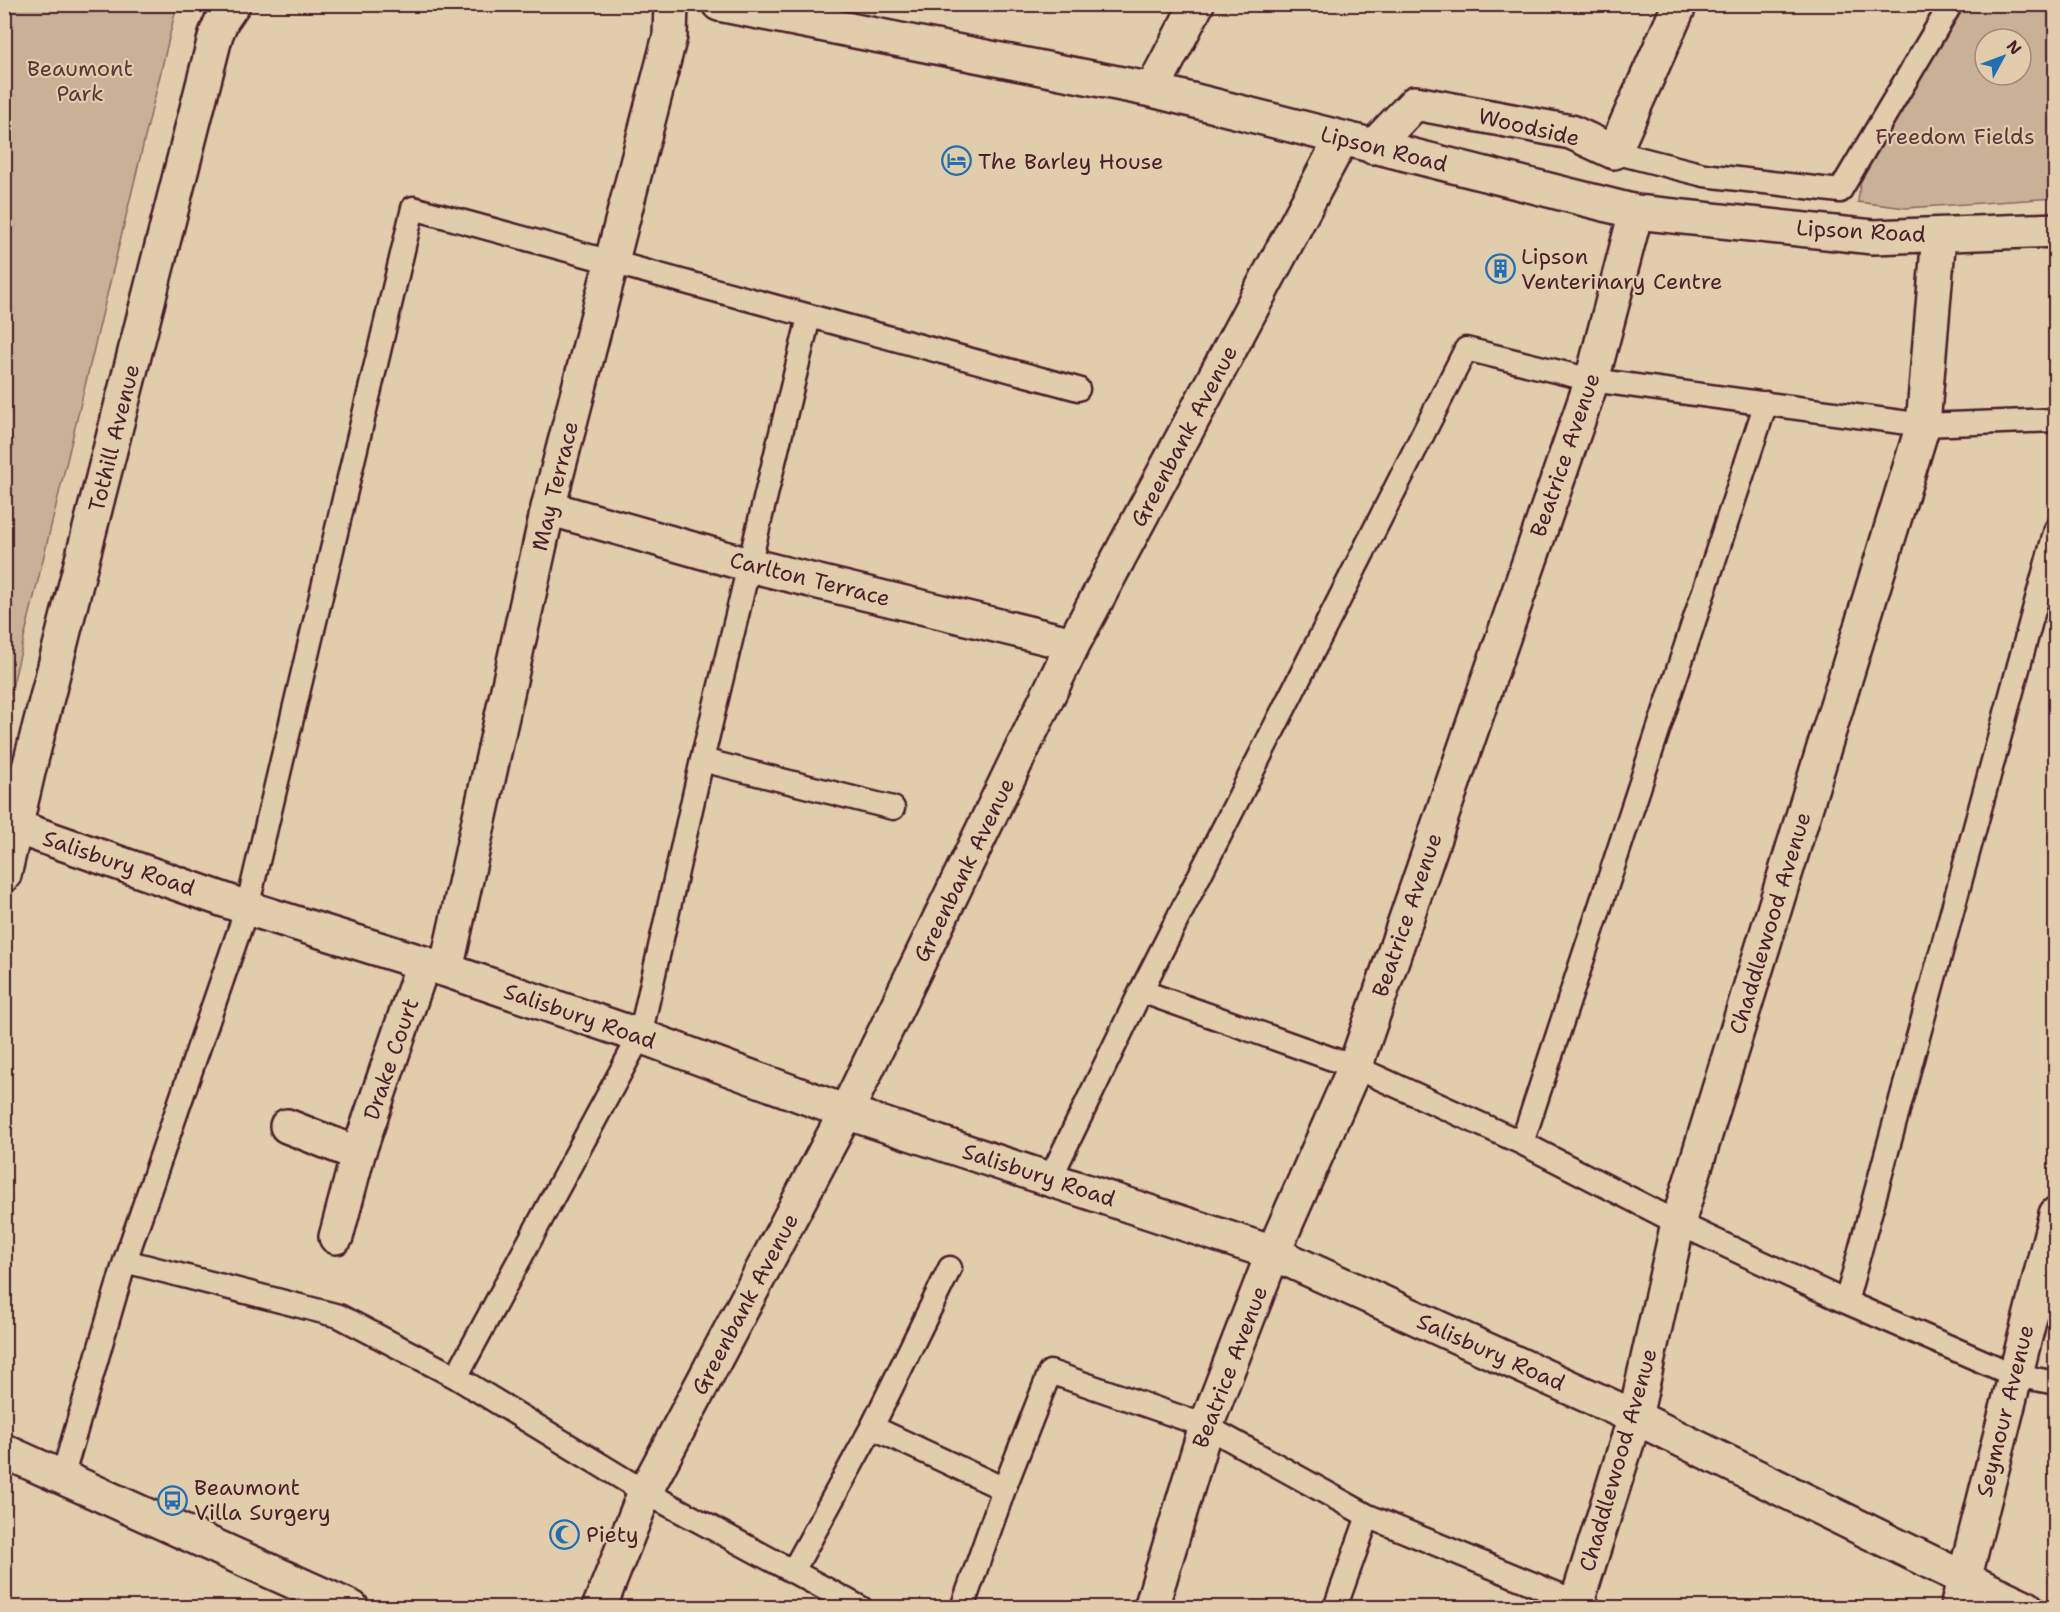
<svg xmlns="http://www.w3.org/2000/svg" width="2060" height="1612" viewBox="0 0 2060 1612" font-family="'Shantell Sans',sans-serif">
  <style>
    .green { fill: #c8b197; stroke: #896861; stroke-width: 1.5; fill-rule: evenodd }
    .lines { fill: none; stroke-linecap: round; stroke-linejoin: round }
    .lane-casing { stroke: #4a1f2b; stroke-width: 27 }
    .street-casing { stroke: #4a1f2b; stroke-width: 38 }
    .secondary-casing { stroke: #4a1f2b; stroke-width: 38 }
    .lane { stroke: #e1cdac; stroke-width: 22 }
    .street { stroke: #e1cdac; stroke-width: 33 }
    .secondary { stroke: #e1cdac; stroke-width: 33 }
    .labels { text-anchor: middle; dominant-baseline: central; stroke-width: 4.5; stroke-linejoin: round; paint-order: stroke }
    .park-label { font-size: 22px; fill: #5d353b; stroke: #e1cdac }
    .street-label { font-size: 22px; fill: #4a1f2b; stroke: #e1cdac }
    .poi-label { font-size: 22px; fill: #4a1f2b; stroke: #e1cdac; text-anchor: start }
  </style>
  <rect width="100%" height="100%" fill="#e1cdac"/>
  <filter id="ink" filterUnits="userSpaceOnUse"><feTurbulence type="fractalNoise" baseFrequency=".0167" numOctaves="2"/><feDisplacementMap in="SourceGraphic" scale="12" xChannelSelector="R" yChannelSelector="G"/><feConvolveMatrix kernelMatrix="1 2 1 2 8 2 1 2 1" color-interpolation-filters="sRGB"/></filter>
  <g filter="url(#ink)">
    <path class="green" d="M5,4L177,5L5,717L4,5Z
      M1957,5H2055V198L1906,208L1858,202L1864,150ZM1985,39H2021V75H1985Z"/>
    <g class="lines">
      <defs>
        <path id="lane" d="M1614,152L1704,175L1840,191L1951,4
          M702,760L893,808
          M1141,991L1355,1067L1522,1143L1678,1223L1846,1302L2014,1375L2056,1383
          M1522,1143L1766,403
          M1050,1179L1141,991L1466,349L1592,380L1923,425L2056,420
          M125,1261L339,1316L456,1377L645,1492L861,1608
          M1846,1302L2056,529
          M456,1377L640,1036L702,760L809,317
          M872,1427L1004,1489
          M62,1478L125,1261L247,908L413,208L1078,389
          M793,1571L872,1427L950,1268
          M962,1608L1004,1489L1050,1372L1206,1426L1368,1516L1589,1607
          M1335,1608L1368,1516"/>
        <path id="street" d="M719,4L1152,90L1636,212L1873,237L2056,230
          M1152,90L1197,4
          M1373,147L1415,103L1571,132L1614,152L1680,4
          M548,508L749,565L1073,644
          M16,827L247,908L446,970L640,1036L846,1112L1273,1253L1635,1417L1963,1578L2027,1608
          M446,970L548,508L670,36L671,4
          M287,1126L358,1154
          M336,1237L358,1154L423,964
          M4,1451L352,1608
          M599,1608L645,1492L846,1112L1073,644L1342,138
          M1151,1608L1206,1426L1273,1253L1355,1067L1592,380L1636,212
          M1575,1608L1635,1417L1678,1223L1923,425L1939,235
          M1957,1608L2056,1214"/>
        <path id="secondary" d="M4,875L29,768L216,34L222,20L233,4"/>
      </defs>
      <use href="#lane" class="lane-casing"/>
      <use href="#street" class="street-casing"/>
      <use href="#secondary" class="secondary-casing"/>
      <use href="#lane" class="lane"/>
      <use href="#street" class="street"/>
      <use href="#secondary" class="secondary"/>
    </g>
  </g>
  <defs>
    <symbol id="hotel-ring" viewBox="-11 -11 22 22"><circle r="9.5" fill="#e1cdac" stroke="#1f6fb2" stroke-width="1.5"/><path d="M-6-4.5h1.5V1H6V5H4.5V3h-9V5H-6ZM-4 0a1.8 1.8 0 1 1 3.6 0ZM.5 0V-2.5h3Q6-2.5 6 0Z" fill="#1f6fb2"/></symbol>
    <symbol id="building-ring" viewBox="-11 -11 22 22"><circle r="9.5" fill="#e1cdac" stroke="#1f6fb2" stroke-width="1.5"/><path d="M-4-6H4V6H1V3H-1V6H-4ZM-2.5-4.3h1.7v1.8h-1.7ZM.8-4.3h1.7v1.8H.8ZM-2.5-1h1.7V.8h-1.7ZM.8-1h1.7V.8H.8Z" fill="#1f6fb2"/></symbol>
    <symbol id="bus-ring" viewBox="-11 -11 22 22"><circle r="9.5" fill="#e1cdac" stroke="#1f6fb2" stroke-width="1.5"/><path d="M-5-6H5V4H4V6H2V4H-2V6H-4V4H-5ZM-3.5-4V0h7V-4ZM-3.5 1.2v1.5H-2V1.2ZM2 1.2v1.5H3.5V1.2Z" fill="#1f6fb2"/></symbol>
    <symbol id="mosque-ring" viewBox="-11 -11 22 22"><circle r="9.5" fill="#e1cdac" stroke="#1f6fb2" stroke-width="1.5"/><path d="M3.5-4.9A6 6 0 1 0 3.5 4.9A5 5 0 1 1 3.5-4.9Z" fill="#1f6fb2"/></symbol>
  </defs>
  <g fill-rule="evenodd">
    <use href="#hotel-ring" x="940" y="144" width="33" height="33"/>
    <use href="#building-ring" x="1484" y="252" width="33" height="33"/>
    <use href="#bus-ring" x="156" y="1484" width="33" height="33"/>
    <use href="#mosque-ring" x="548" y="1518" width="33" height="33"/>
  </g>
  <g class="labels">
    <g class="park-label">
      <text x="80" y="68">Beaumont<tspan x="80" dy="25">Park</tspan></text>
      <text x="1955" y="136">Freedom Fields</text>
    </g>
    <g class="street-label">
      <text transform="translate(1529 127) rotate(13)">Woodside</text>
      <text transform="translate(1384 149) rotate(14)">Lipson Road</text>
      <text transform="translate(1861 231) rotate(3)">Lipson Road</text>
      <text transform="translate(1184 436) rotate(-62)">Greenbank Avenue</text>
      <text transform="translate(114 438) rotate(-76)">Tothill Avenue</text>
      <text transform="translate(1565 455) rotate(-71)">Beatrice Avenue</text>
      <text transform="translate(555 486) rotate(-76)">May Terrace</text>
      <text transform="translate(810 579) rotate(14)">Carlton Terrace</text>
      <text transform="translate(119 863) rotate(19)">Salisbury Road</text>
      <text transform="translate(964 870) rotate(-64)">Greenbank Avenue</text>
      <text transform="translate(1407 915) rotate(-71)">Beatrice Avenue</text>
      <text transform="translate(1770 923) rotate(-73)">Chaddlewood Avenue</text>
      <text transform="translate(580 1016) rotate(19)">Salisbury Road</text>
      <text transform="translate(391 1059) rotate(-71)">Drake Court</text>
      <text transform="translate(1039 1175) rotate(18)">Salisbury Road</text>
      <text transform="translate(745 1304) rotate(-62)">Greenbank Avenue</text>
      <text transform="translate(1491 1352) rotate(24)">Salisbury Road</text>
      <text transform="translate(1230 1367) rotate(-69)">Beatrice Avenue</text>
      <text transform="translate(2005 1411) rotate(-76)">Seymour Avenue</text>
      <text transform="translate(1618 1460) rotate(-74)">Chaddlewood Avenue</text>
    </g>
    <g class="poi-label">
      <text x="978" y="161">The Barley House</text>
      <text x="1521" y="256">Lipson<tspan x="1521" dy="25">Venterinary Centre</tspan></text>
      <text x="194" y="1487">Beaumont<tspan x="194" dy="25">Villa Surgery</tspan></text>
      <text x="586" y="1534">Piety</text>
    </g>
  </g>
  <rect width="2060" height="1612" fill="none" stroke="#e1cdac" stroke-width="24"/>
  <rect x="12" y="12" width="2036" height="1588" fill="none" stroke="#4a1f2b" stroke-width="2" filter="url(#ink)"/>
  <g transform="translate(2003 57) rotate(49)"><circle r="28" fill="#e1cdac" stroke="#a58778" stroke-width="1.5"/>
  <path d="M0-4.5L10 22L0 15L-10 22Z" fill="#1f6fb2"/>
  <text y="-9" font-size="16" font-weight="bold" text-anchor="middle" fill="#4a1f2b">N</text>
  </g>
</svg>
